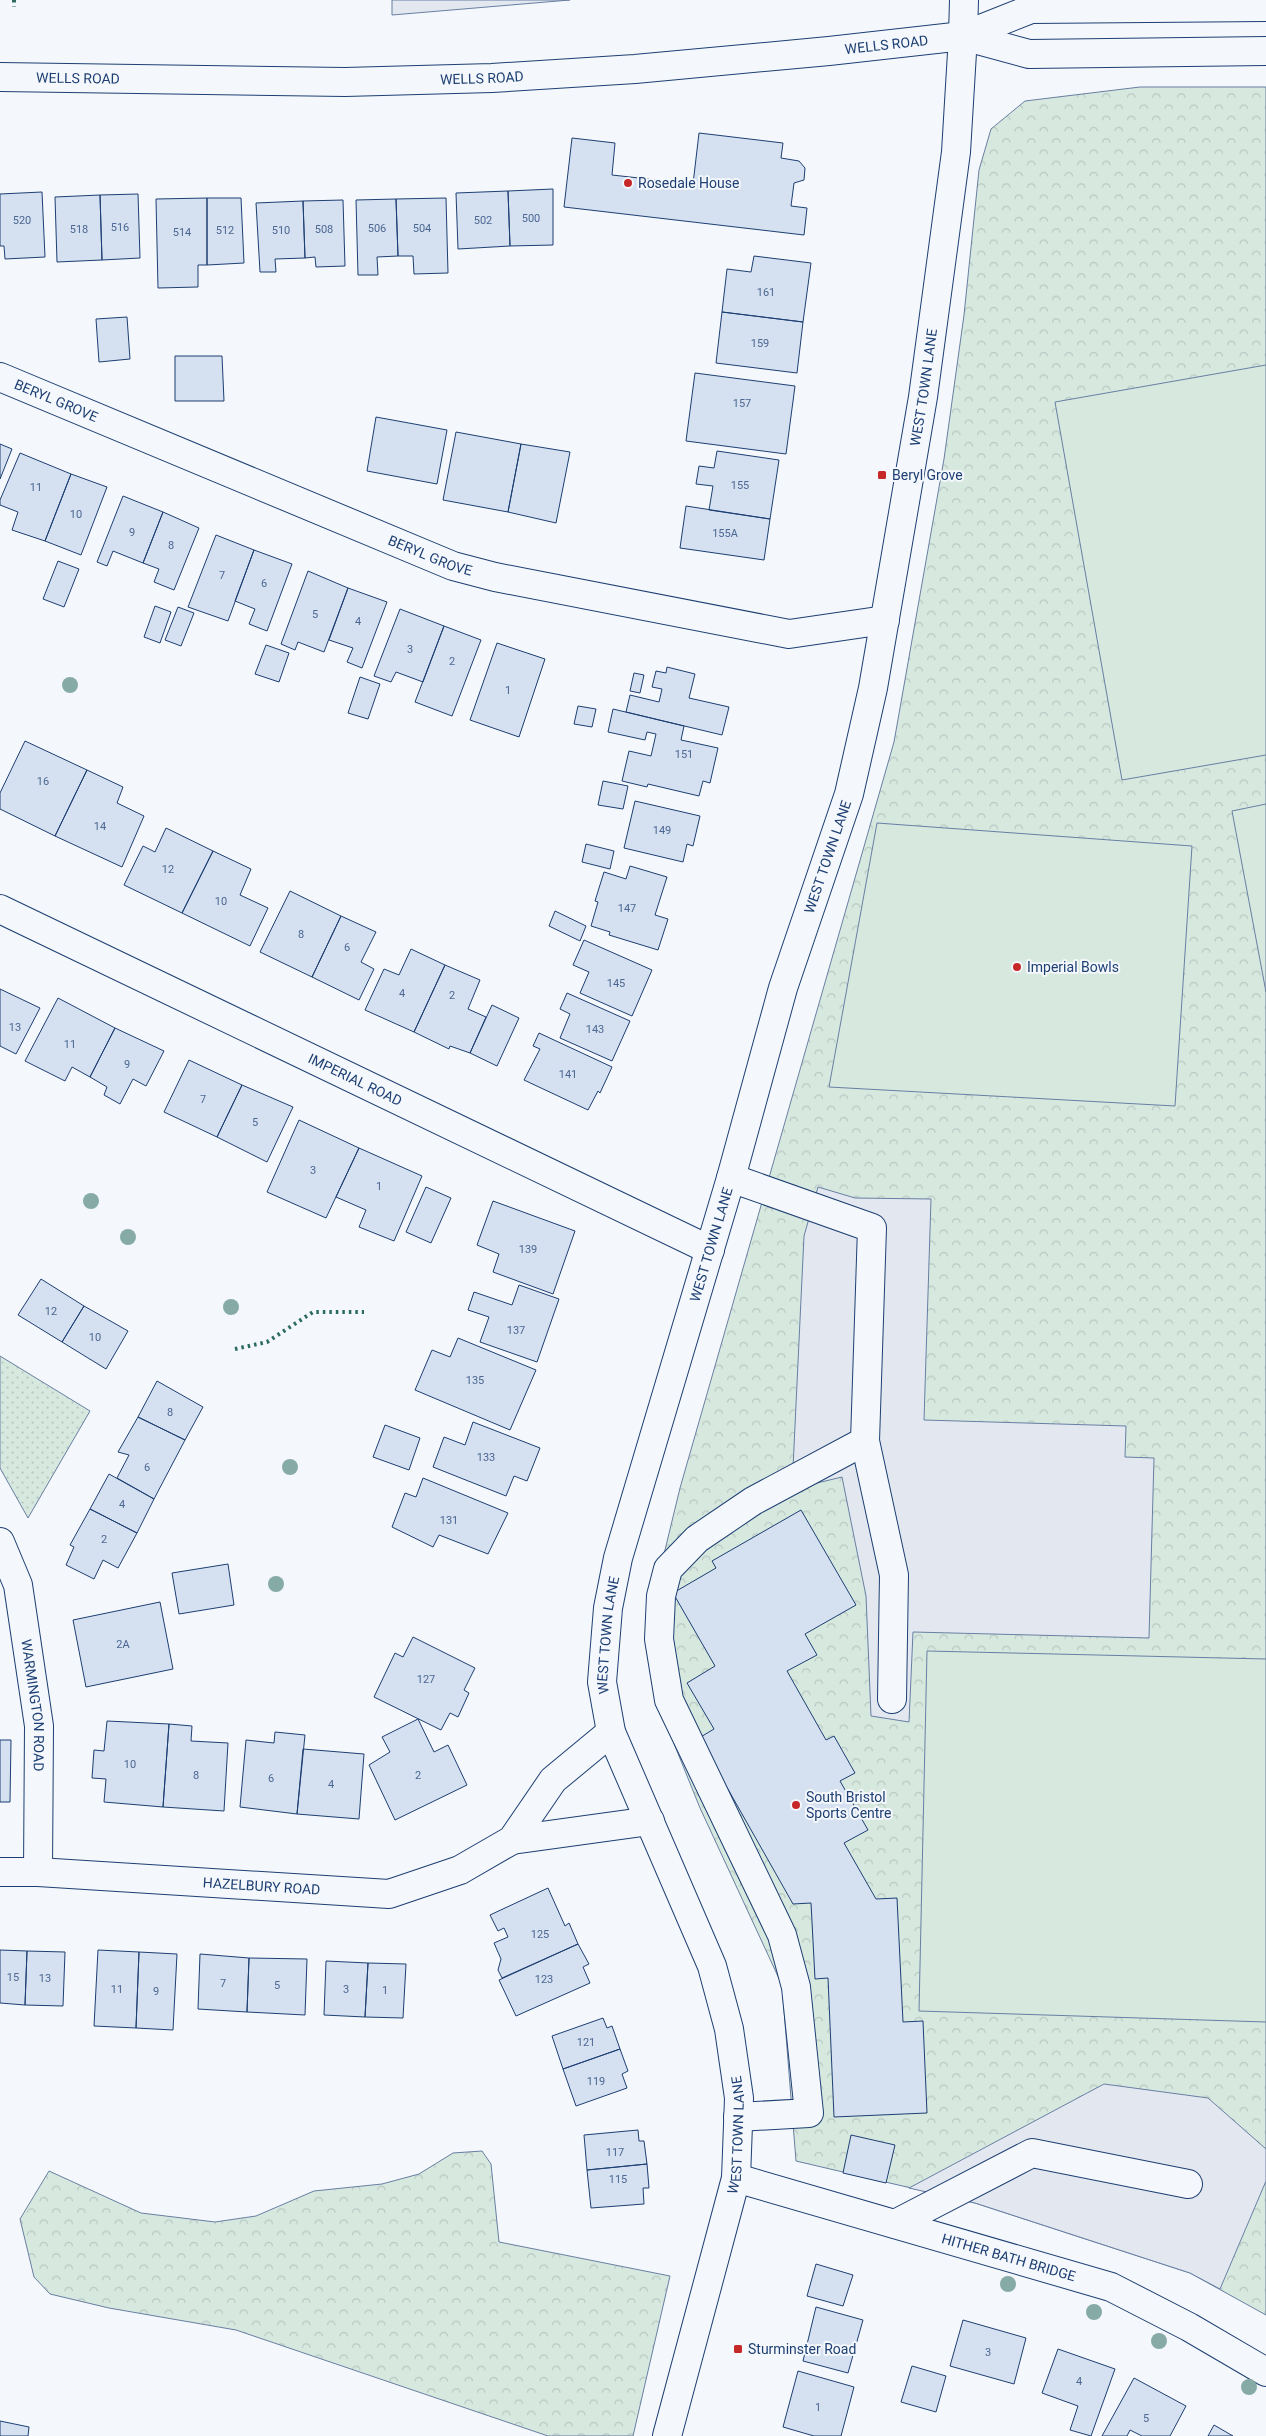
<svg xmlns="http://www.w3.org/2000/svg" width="1266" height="2436" viewBox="0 0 1266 2436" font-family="Roboto,sans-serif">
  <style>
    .grass { fill: url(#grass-dots); stroke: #687fa3 }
    .forest { fill: url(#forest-crowns); stroke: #687fa3 }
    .garden { fill: #d7e8df; stroke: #687fa3 }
    .parking { fill: #e3e8f0; stroke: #687fa3 }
    .building { fill: #d5e0f0; stroke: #1d3f73 }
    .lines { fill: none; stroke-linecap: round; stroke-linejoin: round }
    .minor-casing { stroke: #1d3f73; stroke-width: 30 }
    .major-casing { stroke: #1d3f73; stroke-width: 30 }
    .highway-casing { stroke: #1d3f73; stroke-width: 30 }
    .minor { stroke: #f4f7fb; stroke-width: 28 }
    .major { stroke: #f4f7fb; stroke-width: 28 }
    .highway { stroke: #f4f7fb; stroke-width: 28 }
    .hedge { stroke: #2c6c60; stroke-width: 4; stroke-dasharray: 2.5 4; stroke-linecap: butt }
    .tree { fill: #86aba6 }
    .poi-dot { fill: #c62828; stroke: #f4f7fb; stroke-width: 2 }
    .labels { text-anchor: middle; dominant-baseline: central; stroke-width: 4; stroke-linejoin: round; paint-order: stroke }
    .number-label { font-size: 11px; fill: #4b6792 }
    .street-label { font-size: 14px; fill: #1d3f73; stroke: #f4f7fb }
    .poi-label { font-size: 14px; fill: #1d3f73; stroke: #f4f7fb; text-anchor: start }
  </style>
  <defs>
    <pattern id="grass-dots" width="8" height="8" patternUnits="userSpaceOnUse" patternTransform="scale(1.25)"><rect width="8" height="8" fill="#d7e8df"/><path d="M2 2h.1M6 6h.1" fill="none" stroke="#b8c8c3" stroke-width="1.8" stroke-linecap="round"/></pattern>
    <pattern id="forest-crowns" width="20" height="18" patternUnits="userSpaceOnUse" patternTransform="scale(1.25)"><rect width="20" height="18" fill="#d7e8df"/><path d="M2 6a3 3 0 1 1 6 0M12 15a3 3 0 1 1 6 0" fill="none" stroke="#b8c8c3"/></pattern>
  </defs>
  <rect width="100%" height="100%" fill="#f4f7fb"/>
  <path class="grass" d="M0,1356L90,1411L28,1518L0,1468Z"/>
  <path class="forest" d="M1140,87H1266V2315L1190,2273L975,2203L796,2161L782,1985L700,1808L656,1699L651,1608L680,1488L894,742L944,459L964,315L979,170L991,129L1025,101Z
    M482,2151L491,2164L499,2242L670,2276L633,2436H548L236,2330L109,2308L50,2294L34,2277L20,2219L49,2171L141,2213L215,2222L256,2216L314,2191L382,2184L419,2174L453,2153Z"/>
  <path class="garden" d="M1266,365V755L1122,780L1055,402Z
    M1266,804V992L1232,811Z
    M877,823L1192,846L1175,1106L829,1087Z
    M927,1651L1266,1659V2022L919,2011Z"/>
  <path class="parking" d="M392,0H570L392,15Z
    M818,1187L855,1198L931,1199L924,1420L1126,1426L1125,1457L1154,1458L1149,1638L913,1632L909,1722L871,1716L866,1596L842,1477L792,1489L804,1236Z
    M1104,2084L1208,2098L1266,2149V2181L1220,2289L1190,2273L975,2203L909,2188Z"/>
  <path class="building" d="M699,133L783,143L781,158L799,161L805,168L804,180L794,183L791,206L807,208L804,235L564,207L572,138L615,143L612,175L693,184Z
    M553,189V245L510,246L508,191Z
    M508,191L510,246L458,249L456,193Z
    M42,192L45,257L5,259L4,246H0V194Z
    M138,194L140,258L102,260L100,195Z
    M100,195L102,260L57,262L55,197Z
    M207,198H241L244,263L207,265Z
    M207,198V265H198V287L158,288L156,199Z
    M446,198L448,273L414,274L413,256H398L396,199Z
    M396,199L398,256L377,257L378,275H358L356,200Z
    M343,200L345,266L316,267L315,257L305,258L303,201Z
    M303,201L305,258L275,259L276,272H260L256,203Z
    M754,256L811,263L803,322L722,312L727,269L751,272Z
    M722,312L803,322L797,373L716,363Z
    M127,317L130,359L99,362L96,319Z
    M175,356H222L224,401H175Z
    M695,373L795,386L786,454L686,441Z
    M376,417L447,430L437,484L367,471Z
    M456,432L521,444L508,512L443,500Z
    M0,444L12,449L0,479Z
    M521,444L570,452L556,523L508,512Z
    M717,451L779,460L770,519L709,510L713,486L696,484L699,466L714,468Z
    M20,453L71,474L45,541L12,530L18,512L0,505V500Z
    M71,474L107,487L81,555L45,541Z
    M123,496L163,512L143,563L113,551L107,566L97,562Z
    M686,506L770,519L764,560L680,548Z
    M163,512L199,528L174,590L154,582L159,569L143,563Z
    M216,535L254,550L228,621L188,607Z
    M254,550L292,564L267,631L249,624L255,609L235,601Z
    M58,561L79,569L64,607L43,599Z
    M308,571L348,588L324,652L298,642L295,650L281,644Z
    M348,588L387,602L362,668L347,662L353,648L329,640Z
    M155,606L171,612L160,643L144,637Z
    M178,607L194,613L181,646L165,640Z
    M400,609L444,626L423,682L396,672L391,682L374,676Z
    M444,626L481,640L452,716L415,702Z
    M497,643L545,659L519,737L470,720Z
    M266,645L289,653L279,682L255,674Z
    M667,667L695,674L689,698L729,707L722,735L626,712L630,695L659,702L662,689L652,687L656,671L666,673Z
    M634,673L644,675L640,693L630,691Z
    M360,677L380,684L368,719L348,713Z
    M578,706L596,709L592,727L574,724Z
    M613,709L684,726L681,740L718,748L710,783L703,781L699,796L648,784L647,787L622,781L629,751L651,756L656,734L647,732L645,740L608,732Z
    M25,741L87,770L55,836L0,809V793Z
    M87,770L123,787L117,803L144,816L122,867L55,836Z
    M603,781L628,786L623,809L598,805Z
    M635,801L700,816L693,846L687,844L683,862L624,848Z
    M166,828L213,851L182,913L124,885L143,846L155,852Z
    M586,844L614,851L610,869L582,862Z
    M213,851L251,869L240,895L268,908L250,946L182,913Z
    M630,866L667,877L655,915L668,919L658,950L609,935L610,932L591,926L598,902L595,901L604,872L626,879Z
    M290,891L341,916L312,977L260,952Z
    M555,911L586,926L580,941L549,926Z
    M341,916L376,932L361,962L374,969L359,1000L312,977Z
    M584,940L652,970L632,1016L580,993L589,972L573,965Z
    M411,949L445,965L414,1032L365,1010L384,969L399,975Z
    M445,965L480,980L468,1009L486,1017L470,1053L450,1046L449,1049L414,1032Z
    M0,989L40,1008L16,1054L0,1046Z
    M567,993L630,1021L612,1061L560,1038L570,1014L560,1009Z
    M58,998L115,1028L90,1077L72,1067L65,1081L25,1061Z
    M492,1005L519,1018L497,1066L470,1053Z
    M115,1028L164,1051L146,1086L133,1079L120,1104L104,1095L107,1087L90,1077Z
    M539,1033L612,1067L600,1093L598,1091L588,1110L524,1080L540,1049L533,1046Z
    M189,1060L242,1085L217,1137L164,1112Z
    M242,1085L293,1107L267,1162L217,1137Z
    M299,1120L359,1148L326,1218L267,1192Z
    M359,1148L422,1176L394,1241L359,1227L366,1210L336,1197Z
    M426,1187L451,1198L431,1243L406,1232Z
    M493,1201L575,1231L553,1294L493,1272L499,1254L477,1245Z
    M41,1279L84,1306L62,1342L18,1315Z
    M519,1285L559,1299L537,1362L480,1342L489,1317L468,1310L474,1292L512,1305Z
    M84,1306L128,1331L106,1369L62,1342Z
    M458,1338L536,1370L510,1430L415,1390L432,1350L450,1357Z
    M157,1381L203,1407L185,1440L138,1417Z
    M138,1417L185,1440L154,1499L117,1478L129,1455L118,1452Z
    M473,1422L540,1448L527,1481L514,1476L506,1496L433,1467L444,1437L465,1445Z
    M385,1425L420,1438L409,1470L373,1457Z
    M109,1474L154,1499L137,1533L90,1509Z
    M423,1478L508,1513L488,1554L439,1535L433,1547L392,1527L405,1493L416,1497Z
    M90,1509L137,1533L118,1568L103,1560L94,1579L66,1565L74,1547L70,1545Z
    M801,1510L856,1605L805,1634L817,1655L787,1671L826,1740L834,1736L855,1773L840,1781L868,1830L844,1843L876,1899L897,1898L903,2022L923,2021L927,2113L834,2117L828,1978L815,1979L811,1903L793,1904L699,1738L714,1729L687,1683L715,1666L673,1593L716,1568L712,1561Z
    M228,1564L234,1605L179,1614L172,1573Z
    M160,1602L173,1669L86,1687L73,1620Z
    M413,1637L475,1668L464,1690L469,1693L458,1717L450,1713L441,1730L374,1697L395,1653L403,1657Z
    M418,1719L434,1752L448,1745L467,1785L395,1820L369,1765L390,1752L382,1737Z
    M107,1721L169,1724L163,1807L104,1802L106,1779L92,1778L94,1750L104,1751Z
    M169,1724L192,1726L191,1741L228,1743L224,1811L163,1807Z
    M275,1732L305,1735L297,1814L240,1807L246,1740L274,1743Z
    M0,1740H11L10,1802H0Z
    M303,1749L364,1754L359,1819L297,1814Z
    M548,1888L565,1926L569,1923L578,1944L502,1978L498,1970L501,1959L494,1943L508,1937L504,1928L498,1931L490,1915Z
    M578,1944L589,1964L583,1967L590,1983L516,2016L499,1980Z
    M0,1950L27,1951L25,2005L0,2003Z
    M98,1950L139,1952L136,2028L94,2026Z
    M27,1951L65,1952L63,2006L25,2005Z
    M139,1952L177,1954L173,2030L136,2028Z
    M200,1954L249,1958L247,2012L198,2009Z
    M249,1958L307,1959L305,2015L247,2012Z
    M326,1961L368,1963L365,2017L324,2015Z
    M368,1963L406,1964L403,2018L365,2017Z
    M603,2018L607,2028L612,2026L620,2049L563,2069L552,2036Z
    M620,2049L628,2071L622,2074L627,2088L576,2106L563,2069Z
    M638,2130L639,2141H644L647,2164L587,2170L584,2135Z
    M851,2135L895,2145L886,2183L843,2173Z
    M647,2164L649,2188H643L644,2204L591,2208L587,2170Z
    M816,2264L853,2275L843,2306L807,2296Z
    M816,2307L863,2320L848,2373L803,2361Z
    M963,2320L1026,2338L1014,2384L950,2366Z
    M1058,2349L1115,2369L1091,2436L1070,2430L1078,2406L1042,2393Z
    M912,2366L946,2376L936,2412L901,2402Z
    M798,2371L854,2387L841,2436H814L783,2427Z
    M1134,2378L1186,2406L1170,2436H1142L1130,2430L1127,2436H1102Z
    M0,2421L29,2427L28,2436H0Z
    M1214,2425L1233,2436H1208Z"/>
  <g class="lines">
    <defs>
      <g id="minor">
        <path d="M963,36L964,0"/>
        <path id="s1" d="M0,377L453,566L495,577L789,634L885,620"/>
        <path id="s2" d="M0,909L710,1250"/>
        <path d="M731,1178L872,1228L865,1441L894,1575L892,1699"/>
        <path id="s3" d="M0,1542L18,1585L39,1726L38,1872"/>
        <path d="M512,1840L650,1821"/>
        <path id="s4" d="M0,1872H38L389,1894L460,1870L512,1840L553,1780L611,1732"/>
        <path d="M738,2117L809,2113L796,1987L782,1935L669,1700L659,1639L661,1596L668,1569L697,1539L753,1501L865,1441"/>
        <path id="s5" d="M736,2178L1111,2287L1189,2327L1266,2372"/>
        <path d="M895,2224L1032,2153L1188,2184"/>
      </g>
      <g id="major">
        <path id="s6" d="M667,2436L736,2178L739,2098L729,2029L712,1966L611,1732L602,1682L608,1608L618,1558L731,1178L783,988L849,794L873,688L923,397L956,152L963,36"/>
      </g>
      <g id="highway">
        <path d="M963,36L1029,54L1266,51"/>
        <path id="s7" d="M0,77L345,82L492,78L635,69L829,51L963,36L1031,9L1266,7"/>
      </g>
    </defs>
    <use href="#minor" class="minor-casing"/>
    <use href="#major" class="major-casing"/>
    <use href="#highway" class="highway-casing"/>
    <use href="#minor" class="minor"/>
    <use href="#major" class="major"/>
    <use href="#highway" class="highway"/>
    <path class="hedge" d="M14,0V7
      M235,1349L267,1342L313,1312H364"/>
  </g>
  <g class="tree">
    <circle cx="70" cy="685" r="8"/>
    <circle cx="91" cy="1201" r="8"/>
    <circle cx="128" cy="1237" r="8"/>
    <circle cx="231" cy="1307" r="8"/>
    <circle cx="290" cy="1467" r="8"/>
    <circle cx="276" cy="1584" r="8"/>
    <circle cx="1008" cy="2284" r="8"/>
    <circle cx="1094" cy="2312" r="8"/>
    <circle cx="1159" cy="2341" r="8"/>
    <circle cx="1249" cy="2387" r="8"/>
  </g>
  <g class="poi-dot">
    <circle cx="628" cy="183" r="5"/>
    <rect x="877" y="470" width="10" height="10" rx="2.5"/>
    <circle cx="1017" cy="967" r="5"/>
    <circle cx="796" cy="1805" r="5"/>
    <rect x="733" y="2344" width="10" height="10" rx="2.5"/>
  </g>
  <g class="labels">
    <g class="number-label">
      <text x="531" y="218">500</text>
      <text x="22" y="220">520</text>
      <text x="483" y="220">502</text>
      <text x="120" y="227">516</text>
      <text x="377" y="228">506</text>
      <text x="422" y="228">504</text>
      <text x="79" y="229">518</text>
      <text x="324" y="229">508</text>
      <text x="225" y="230">512</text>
      <text x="281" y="230">510</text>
      <text x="182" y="232">514</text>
      <text x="766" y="292">161</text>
      <text x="760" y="343">159</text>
      <text x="742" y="403">157</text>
      <text x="740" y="485">155</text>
      <text x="36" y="487">11</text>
      <text x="76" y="514">10</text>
      <text x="132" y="532">9</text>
      <text x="725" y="533">155A</text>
      <text x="171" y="545">8</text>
      <text x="222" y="575">7</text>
      <text x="264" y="583">6</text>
      <text x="315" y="614">5</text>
      <text x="358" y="621">4</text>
      <text x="410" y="649">3</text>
      <text x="452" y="661">2</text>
      <text x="508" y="690">1</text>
      <text x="684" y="754">151</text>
      <text x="43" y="781">16</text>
      <text x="100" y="826">14</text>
      <text x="662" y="830">149</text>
      <text x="168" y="869">12</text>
      <text x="221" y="901">10</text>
      <text x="627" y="908">147</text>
      <text x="301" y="934">8</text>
      <text x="347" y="947">6</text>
      <text x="616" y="983">145</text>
      <text x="402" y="993">4</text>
      <text x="452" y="995">2</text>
      <text x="15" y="1027">13</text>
      <text x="595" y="1029">143</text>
      <text x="70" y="1044">11</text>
      <text x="127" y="1064">9</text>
      <text x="568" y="1074">141</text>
      <text x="203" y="1099">7</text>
      <text x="255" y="1122">5</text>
      <text x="313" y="1170">3</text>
      <text x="379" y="1186">1</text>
      <text x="528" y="1249">139</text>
      <text x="51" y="1311">12</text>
      <text x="516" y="1330">137</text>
      <text x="95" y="1337">10</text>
      <text x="475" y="1380">135</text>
      <text x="170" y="1412">8</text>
      <text x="486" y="1457">133</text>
      <text x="147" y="1467">6</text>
      <text x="122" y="1504">4</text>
      <text x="449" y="1520">131</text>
      <text x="104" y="1539">2</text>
      <text x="123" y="1644">2A</text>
      <text x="426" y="1679">127</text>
      <text x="130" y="1764">10</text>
      <text x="196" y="1775">8</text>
      <text x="418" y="1775">2</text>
      <text x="271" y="1778">6</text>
      <text x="331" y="1784">4</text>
      <text x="540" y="1934">125</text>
      <text x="13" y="1977">15</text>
      <text x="45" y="1978">13</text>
      <text x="544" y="1979">123</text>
      <text x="223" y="1983">7</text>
      <text x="277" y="1985">5</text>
      <text x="117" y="1989">11</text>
      <text x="346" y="1989">3</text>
      <text x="385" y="1990">1</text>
      <text x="156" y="1991">9</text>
      <text x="586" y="2042">121</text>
      <text x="596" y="2081">119</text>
      <text x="615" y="2152">117</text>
      <text x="618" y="2179">115</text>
      <text x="988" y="2352">3</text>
      <text x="1079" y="2381">4</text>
      <text x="818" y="2407">1</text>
      <text x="1146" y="2418">5</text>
    </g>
    <g class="street-label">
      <text stroke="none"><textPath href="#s7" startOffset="888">WELLS ROAD</textPath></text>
      <text stroke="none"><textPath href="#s7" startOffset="482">WELLS ROAD</textPath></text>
      <text stroke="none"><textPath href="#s7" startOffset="78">WELLS ROAD</textPath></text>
      <text stroke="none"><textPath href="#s6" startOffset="2125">WEST TOWN LANE</textPath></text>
      <text stroke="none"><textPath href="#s1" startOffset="61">BERYL GROVE</textPath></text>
      <text stroke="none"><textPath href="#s1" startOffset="466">BERYL GROVE</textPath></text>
      <text stroke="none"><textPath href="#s6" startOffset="1645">WEST TOWN LANE</textPath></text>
      <text stroke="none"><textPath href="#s2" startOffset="394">IMPERIAL ROAD</textPath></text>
      <text stroke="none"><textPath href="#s6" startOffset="1240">WEST TOWN LANE</textPath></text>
      <text stroke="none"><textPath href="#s6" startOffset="835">WEST TOWN LANE</textPath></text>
      <text stroke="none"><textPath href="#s3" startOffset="168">WARMINGTON ROAD</textPath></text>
      <text stroke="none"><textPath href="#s4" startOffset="262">HAZELBURY ROAD</textPath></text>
      <text stroke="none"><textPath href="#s6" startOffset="310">WEST TOWN LANE</textPath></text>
      <text stroke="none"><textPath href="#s5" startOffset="284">HITHER BATH BRIDGE</textPath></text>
    </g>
    <g class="poi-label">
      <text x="638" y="183">Rosedale House</text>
      <text x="892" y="475">Beryl Grove</text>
      <text x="1027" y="967">Imperial Bowls</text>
      <text x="806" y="1797">South Bristol<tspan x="806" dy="16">Sports Centre</tspan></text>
      <text x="748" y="2349">Sturminster Road</text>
    </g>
  </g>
</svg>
